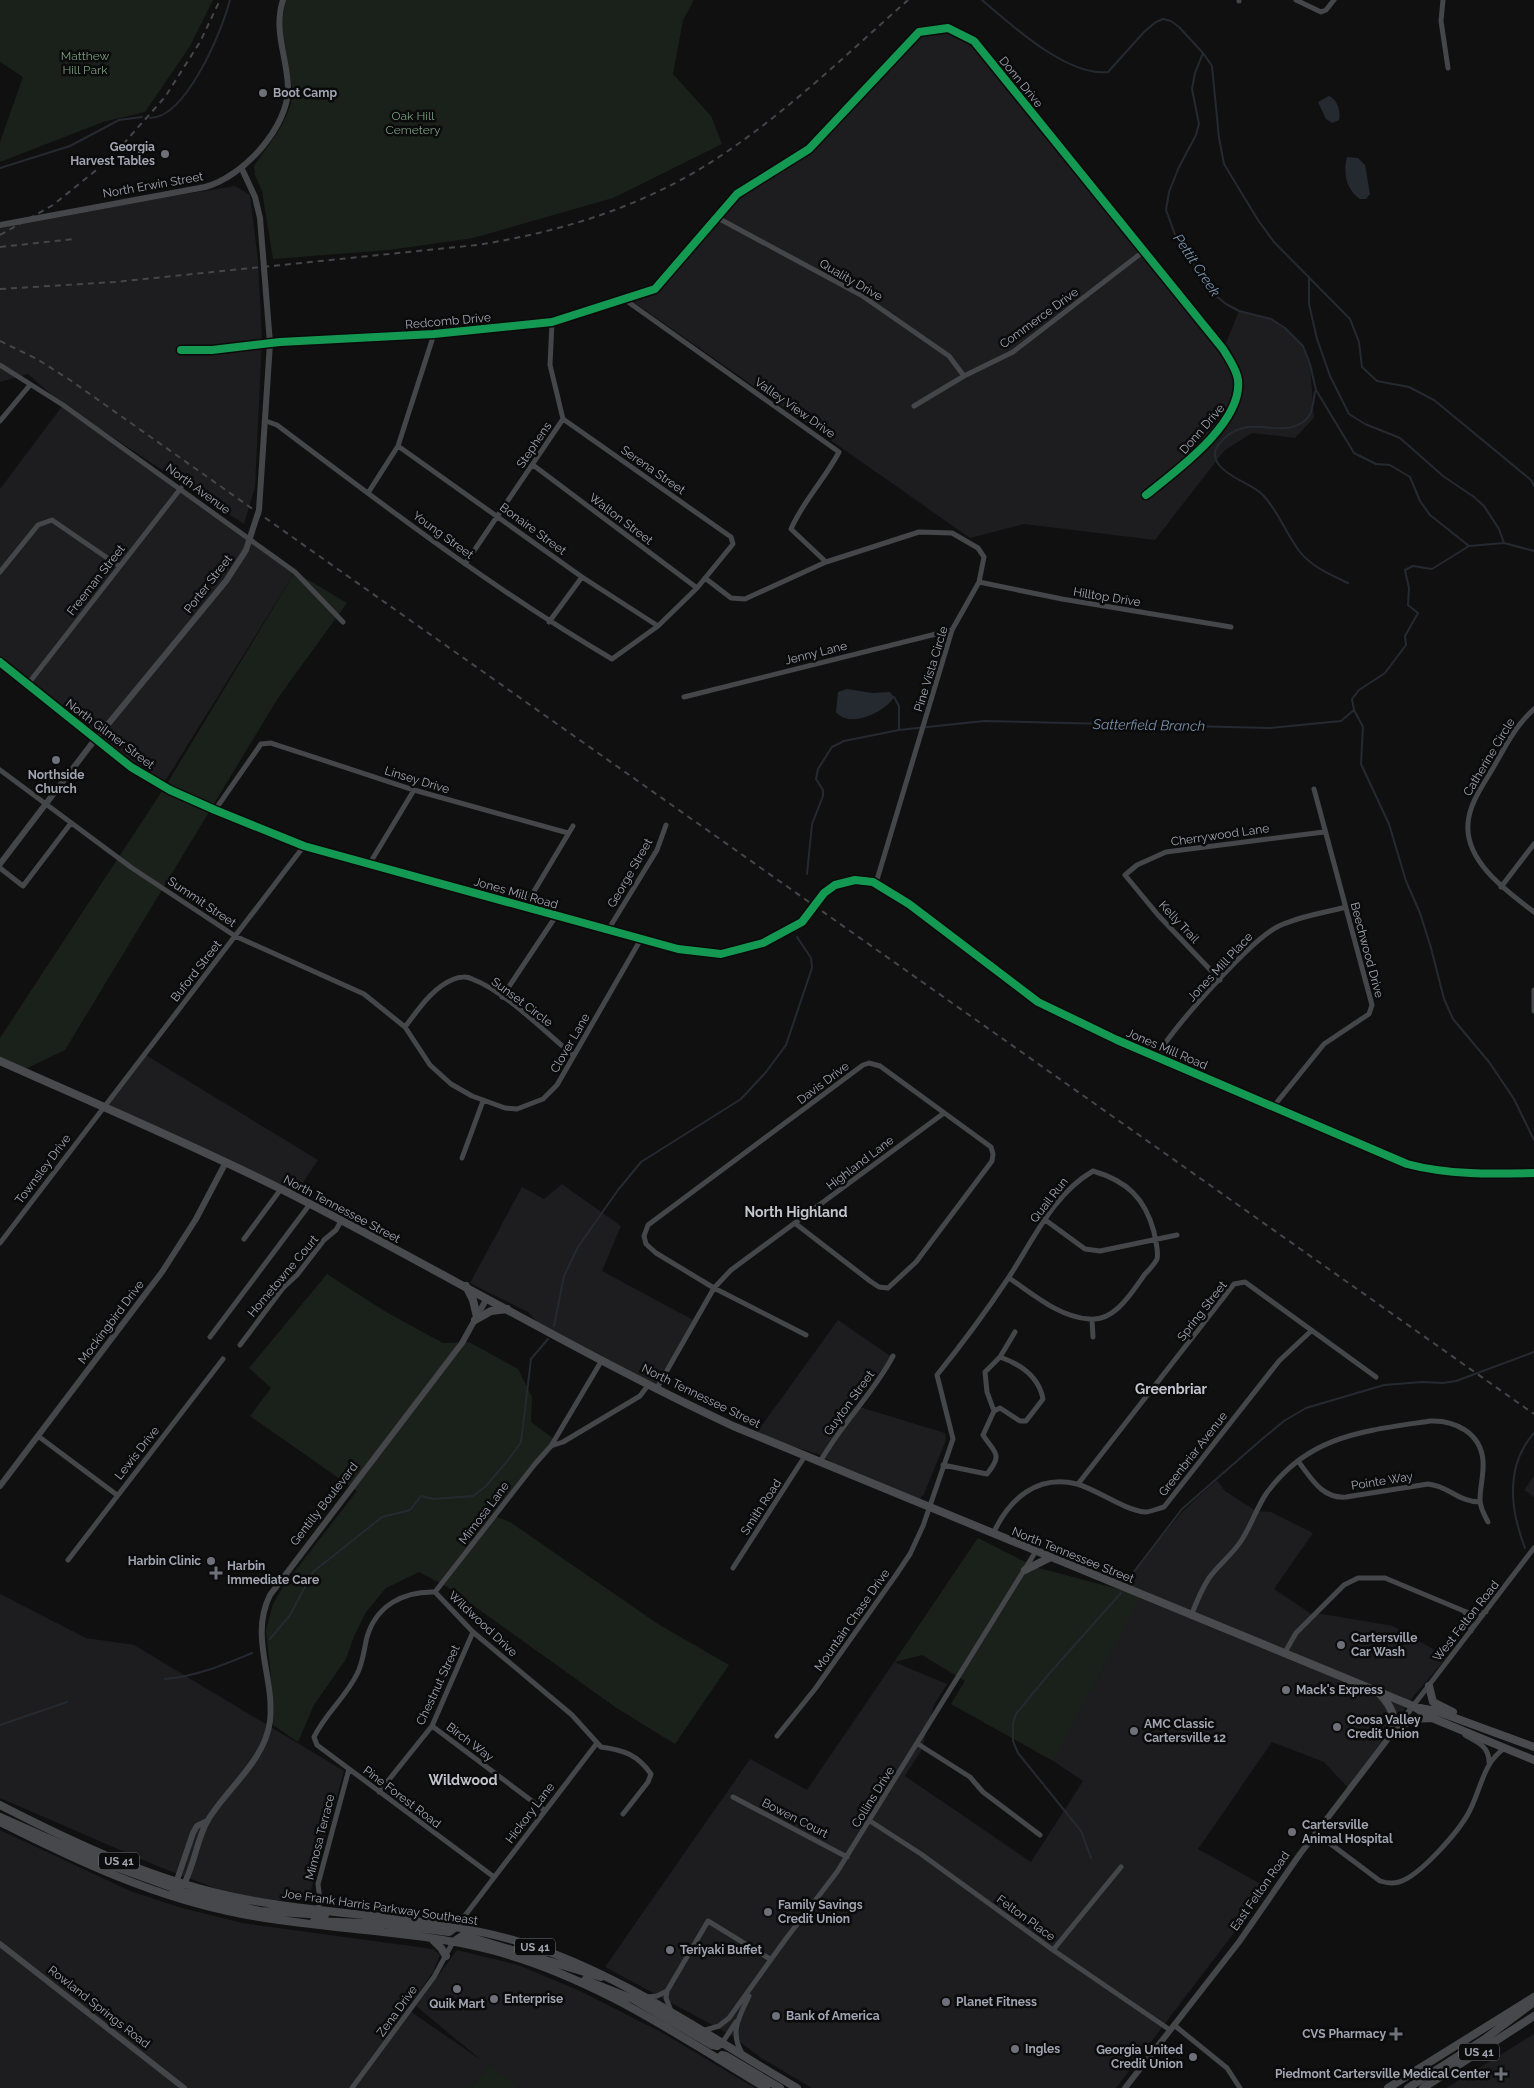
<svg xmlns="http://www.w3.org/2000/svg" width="1534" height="2088" viewBox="0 0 1534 2088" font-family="Raleway,sans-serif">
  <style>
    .built { fill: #1d1d1f }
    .green { fill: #1a211b }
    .water { fill: #252a31 }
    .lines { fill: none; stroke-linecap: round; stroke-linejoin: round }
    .stream { stroke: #252a31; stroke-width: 2 }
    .minor-tunnel { stroke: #2d2e31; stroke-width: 5; stroke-dasharray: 5 2.5; stroke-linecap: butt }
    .minor { stroke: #454649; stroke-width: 5 }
    .tertiary { stroke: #454649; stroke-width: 6 }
    .secondary { stroke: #494a4d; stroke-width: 8 }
    .primary { stroke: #47484b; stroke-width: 8 }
    .rail { stroke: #454649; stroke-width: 2; stroke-dasharray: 6 5; stroke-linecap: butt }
    .cycleway-casing { stroke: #0b0b0c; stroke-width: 11 }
    .cycleway { stroke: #139951; stroke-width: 8 }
    .poi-dot { fill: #6e717a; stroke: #0b0b0c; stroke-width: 2 }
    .labels { text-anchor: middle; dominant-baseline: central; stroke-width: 5; stroke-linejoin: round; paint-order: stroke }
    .shield { fill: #0b0b0c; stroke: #747780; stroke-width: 1 }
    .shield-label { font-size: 11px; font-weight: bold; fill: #a1a5b2 }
    .park-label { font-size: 12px; fill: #789d7d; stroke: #0b0b0c }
    .street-label { font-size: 12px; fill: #a1a5b2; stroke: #0b0b0c }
    .poi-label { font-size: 12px; font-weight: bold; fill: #a1a5b2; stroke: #0b0b0c; text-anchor: start }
    .water-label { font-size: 14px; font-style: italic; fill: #7891ad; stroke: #0b0b0c }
    .neighbourhood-label { font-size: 14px; font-weight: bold; fill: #c2c4ce; stroke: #0b0b0c }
  </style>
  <rect width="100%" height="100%" fill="#101011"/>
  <path class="built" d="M948,28L974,41L1224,348L1239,311L1271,319L1285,328L1303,346L1310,364L1314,418L1295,438L1252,433L1224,451L1155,540L1024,524L970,538L628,298L652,289L737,194L809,149L919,32Z
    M235,186L250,195L258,260L262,341L255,487L244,524L82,417L295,572L164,783L59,710L0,662V489L63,405L28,374L0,382V228L32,219Z
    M144,1054L318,1160L296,1193L103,1107Z
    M562,1184L621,1226L602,1271L695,1321L657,1388L542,1328L528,1312L470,1283L522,1187L544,1199Z
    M838,1320L892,1357L853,1405L945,1433L946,1440L924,1494L917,1502L861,1479L818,1454L755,1435Z
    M1534,1476V1497L1524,1490Z
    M1217,1480L1225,1491L1256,1511L1271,1512L1313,1533L1274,1589L1313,1615L1316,1613L1393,1626L1447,1657L1413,1697L1350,1790L1324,1762L1272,1742L1198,1849L1268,1888L1116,2088H812L761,2058L731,2035L605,1967L750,1759L807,1790L894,1662L947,1684L934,1705L921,1751L905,1776L1031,1862L1083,1781L1053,1761L1134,1593L1121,1587L1183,1511Z
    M0,1594L86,1638L134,1645L344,1771L308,1901L243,1899L157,1866L0,1798Z
    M0,1830L130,1891L182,1908L242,1923L433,1949L440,1955L433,1972L407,2009L481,2060L416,2006L457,1950L518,1965L580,1991L661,2032L755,2088H520L489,2066L471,2088H0Z
    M1534,2034V2088H1446Z"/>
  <path class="green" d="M0,0H213L190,46L145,112L103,122L0,162V142L23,77L0,62Z
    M286,0H694L683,20L673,74L711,116L722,144L613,198L473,238L389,250L273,259L262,191L255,175L254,166C270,142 289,122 293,93L281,27Z
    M295,572L347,603L278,698L65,1050L21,1071L0,1062V1038L168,782Z
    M327,1274L386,1312L443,1343L469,1342L518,1369L532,1397L531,1422L554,1439L495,1516L510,1522L658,1624L729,1665L675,1744L615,1707L449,1588L419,1572L386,1588L366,1612L354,1636L346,1659L314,1705L298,1742L273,1725L274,1708L266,1630L273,1604L284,1585L357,1491L250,1416L271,1388L249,1368Z
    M978,1538L1035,1567L1141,1595L1053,1761L951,1704L965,1681L922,1655L894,1662Z
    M489,2065L520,2088H471Z"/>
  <path class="water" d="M1329,96C1337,99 1341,111 1339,120L1332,123L1326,119L1318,102Z
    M1347,157L1358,158L1365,165L1370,194L1366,199H1360C1346,189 1343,173 1347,157Z
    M847,689L872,693L890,692L894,697C885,712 850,729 836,712L838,692Z"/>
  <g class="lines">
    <path class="stream" d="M982,0C1011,25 1068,77 1108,72L1144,32L1156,22L1163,19L1171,21L1179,27L1203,53L1212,66L1219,138L1224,164L1258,220L1274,242L1350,319L1359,342L1362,367L1377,381L1409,387L1434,400L1531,480L1534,486
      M1203,53L1195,73L1192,89L1199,124L1196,135L1179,167L1169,192L1166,210L1177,240L1214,294L1226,304L1239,311L1271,319L1285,328L1303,346L1310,364L1316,390L1354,453L1376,464L1390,465L1410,477L1420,501L1430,515L1469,546L1504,543L1534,551
      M150,118C186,118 222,31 230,0
      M0,168L70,146L119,120L142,117
      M1309,277V304L1317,339L1330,376L1349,414L1365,424L1400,438L1443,476L1474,497L1484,506L1499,529L1504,543
      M1315,392C1313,402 1313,416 1303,422C1277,440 1246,410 1219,444C1213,451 1214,458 1219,465C1230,479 1251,483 1263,495C1279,512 1286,534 1300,552C1312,567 1331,575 1348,583
      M1469,546L1432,569L1413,566L1405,570L1409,588L1408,605L1418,613L1405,636L1406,645L1385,673L1359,690L1352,699L1354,710L1363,727L1361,764L1389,824L1406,881L1420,913L1431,948L1444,999L1453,1019L1489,1062L1514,1099L1534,1140
      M894,697L899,706V730
      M807,874L812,824L823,796V790L816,779L818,769L832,747L844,741L899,730L984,721L1269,728L1341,721L1354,710
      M554,1326L564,1276L578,1247L618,1190L641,1162L741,1099L766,1072L786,1045L812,968L811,958L797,937
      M1525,1548C1510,1509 1505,1466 1534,1433
      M1126,1582L1182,1509L1261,1440L1284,1421L1306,1408L1384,1385L1422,1382L1443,1383L1456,1381L1534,1352
      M270,1639L290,1615L313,1572L382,1517L410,1510L421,1496L433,1499L473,1496L486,1486L509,1459L521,1442L531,1359L548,1339
      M165,1679C197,1676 223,1665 252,1653
      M0,1725L67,1702
      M1091,1858L1081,1831L1018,1753L1013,1741V1723L1016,1714L1048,1675L1121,1593"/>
    <path class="minor-tunnel" d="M809,915L824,893"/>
    <path class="minor" d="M1296,0L1321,12L1326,10L1334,0
      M1443,0L1441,21L1448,68
      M1239,1V0
      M716,217L861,295L949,356L964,376
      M624,299L839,452C825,479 803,501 791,529L826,562
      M181,350H212L280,342L434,334L552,322L655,289L737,194L809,149L919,32L948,28L974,41L1223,349C1228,357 1237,370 1238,380C1243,423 1176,471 1146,495
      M0,365L63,405L295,572L343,622
      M914,406L964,376L1013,352L1144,251
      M0,421L30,385
      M266,421L277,425C386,507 494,590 612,659L658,626L697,588L733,544L731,537L563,419
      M398,446L582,577L658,626
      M533,465L697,588
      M368,493L398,446L434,334
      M465,564L563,419L550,365L552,322
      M0,572L38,525L52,520L119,566
      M705,578L731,598L745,599L826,562L919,532L952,533L978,548L984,557L979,582L952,630L876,883
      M979,582L1062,599L1231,627
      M549,622L582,577
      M28,684L181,488
      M684,697L952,630
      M1534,709C1515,726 1505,747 1493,768C1483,785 1469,804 1468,824C1465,862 1508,892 1534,912
      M95,739L131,767L170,790L304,846L678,949C690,951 702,954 713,954C742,954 789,936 809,915
      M0,770L132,868L235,936L364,994L405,1027L430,1065L451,1084L472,1096L505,1108L517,1109L543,1099L557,1085L641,939
      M215,810L261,744L271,743L414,790L568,833
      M370,863L414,790
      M0,868L23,886L71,823
      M1501,887L1534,844
      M824,893C838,879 861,877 879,885L1038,1002L1117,1040L1398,1160C1441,1175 1488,1174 1534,1173
      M529,908L530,898L573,826
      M608,930L657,850L666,825
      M1220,980L1158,915L1125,875L1137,865L1166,852L1324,832
      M1534,990V1011
      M502,997L556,916
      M405,1027C418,1010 433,987 454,979C459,977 467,976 472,979C505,991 546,1033 573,1055
      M1156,1057C1173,1028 1250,940 1279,926C1300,916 1324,913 1346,907
      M1273,1107L1324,1044L1369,1014L1372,1005L1314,789
      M462,1158L483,1101
      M1044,1219L1085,1249L1100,1251L1177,1235
      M796,1224L870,1281L879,1287L888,1288L916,1262L992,1161L993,1154L991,1147L880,1066L869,1063L863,1065L648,1225L644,1236L646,1244L656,1253L714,1288L806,1335
      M244,1239L281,1189
      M0,1243L304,846
      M1092,1320L1093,1337
      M210,1337L310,1204
      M240,1345L283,1288L297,1275L324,1240L336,1230L341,1221
      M1000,1357L1015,1332
      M657,1388L714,1288L731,1270L944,1113
      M38,1436L117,1495
      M551,1446L563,1442L640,1396L649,1384
      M1298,1461C1311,1478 1322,1499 1346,1497L1428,1484C1449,1486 1458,1502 1480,1502
      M820,1462C841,1424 873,1394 893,1356
      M943,1465L987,1474C1004,1453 994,1453 983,1435L994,1411L1000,1408L1020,1421H1026L1043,1399C1039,1377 1020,1364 1000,1357L985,1372L987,1392L994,1411
      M1078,1484L1234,1284L1245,1282L1376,1377
      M993,1534C1009,1499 1037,1474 1077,1484C1098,1490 1124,1510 1145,1512C1151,1512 1159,1508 1164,1507L1279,1361L1311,1331
      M68,1560L223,1359
      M733,1568L805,1456
      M435,1592L535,1464L551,1446L602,1360
      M1191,1616C1196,1603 1201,1590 1209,1578C1218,1565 1232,1555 1241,1541C1251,1526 1256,1509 1266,1494C1308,1435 1364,1431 1430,1421C1455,1420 1481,1433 1483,1461C1484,1474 1480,1487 1480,1500C1480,1508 1485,1516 1488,1522
      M1471,1631L1470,1620L1464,1611L1472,1614L1486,1612
      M1284,1654L1296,1633L1344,1585L1358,1578H1385L1464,1611
      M1413,1706L1534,1548
      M432,1726L544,1810
      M1465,1735C1477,1742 1489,1746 1489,1762
      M777,1736L815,1689L896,1575L910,1554L923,1526L953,1439L937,1375C962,1344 985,1313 1007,1280C1033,1241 1052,1195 1093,1171C1127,1181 1145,1198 1154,1232C1155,1239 1159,1251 1157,1259C1155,1263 1149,1270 1145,1274C1132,1292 1115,1322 1089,1319C1059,1317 1033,1294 1009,1278
      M918,1744L970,1777L983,1792L1040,1835
      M379,1792L432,1726L473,1632
      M733,1797L847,1857
      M870,1821L921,1854L1053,1950L1170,2030
      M1316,1833L1380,1881C1386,1883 1392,1884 1399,1882C1420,1876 1459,1831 1469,1812C1481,1790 1483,1762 1505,1748
      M494,1877L317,1745L314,1737C325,1714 346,1697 357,1674C363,1663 364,1649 367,1637C376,1606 403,1591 435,1592L473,1632L572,1715L601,1747C624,1750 638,1755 651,1774L648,1782L623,1814
      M318,1910L320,1900L318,1884L349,1769
      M457,1926L597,1743
      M1053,1950L1121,1867
      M646,1997L657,1996L667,1991
      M671,2011L666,1998L667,1991L708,1921L770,1959
      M1174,2025L1227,2068L1240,2088
      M702,2031L719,2026L729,2018L785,1940L837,1872L1036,1551
      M722,2043L736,2022
      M742,2053C729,2032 740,2015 749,1996
      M352,2088L434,1977L453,1942"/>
    <path class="tertiary" d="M0,225L205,187C243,177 289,127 288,87C287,56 273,31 283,0
      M0,662L95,739
      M0,864L90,746L226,581L246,550L259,510L270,343L260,218L255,197L242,169
      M0,1486L162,1272L196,1219L226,1162
      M175,1886L193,1833L197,1826L207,1821
      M182,1887C193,1872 197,1837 208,1820C227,1788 265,1761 270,1721C275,1678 249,1637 270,1595L462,1343L487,1298
      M0,1944L184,2088
      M1125,2088L1239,1942L1300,1854L1413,1706"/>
    <path class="secondary" d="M0,1061C94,1103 189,1143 281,1189C433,1266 579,1354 733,1426L1413,1706L1432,1718L1534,1760
      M466,1286L473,1300L477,1317
      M475,1320L491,1311L507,1309
      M1025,1570L1051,1557
      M1429,1686L1433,1702L1453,1712
      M1380,1694C1391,1706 1397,1717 1391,1734
      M1420,1708L1436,1711L1534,1747
      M1396,1728L1414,1719L1431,1718"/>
    <path class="primary" d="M0,1805C78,1845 157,1882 244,1899C336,1917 430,1915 520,1942C621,1973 707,2036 797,2088
      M0,1817L99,1861L179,1890
      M0,1822C78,1861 156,1898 242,1914C324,1930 410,1929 491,1950C592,1976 678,2035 766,2088
      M174,1890L260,1911L325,1915
      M314,1921L385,1924L449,1932L457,1926
      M432,1939L441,1948L446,1956
      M453,1942L462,1936L479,1940L601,1977
      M585,1980L633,1999L712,2045L717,2046L722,2043
      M718,2059L722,2055L726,2056L780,2088
      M1388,2088L1534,1997
      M1408,2088L1486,2038L1534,2002
      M1423,2088L1534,2016"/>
    <path class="rail" d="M0,235L53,205L110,159L165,97L200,42L220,0
      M0,247L74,239
      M0,289L115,282L477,245C554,233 628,211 695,172C774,125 840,60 908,0
      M0,341L37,359L70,380L1534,1414"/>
    <defs>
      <path id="cycleway" d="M181,350H212L280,342L434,334L552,322L655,289L737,194L809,149L919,32L948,28L974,41L1223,349C1228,357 1237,370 1238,380C1243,423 1176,471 1146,495
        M0,662L131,767L170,790L215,810L304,846L678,949L721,954L763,943L802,922L824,893L835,885L855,880L873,882L909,904L1038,1002L1117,1040L1407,1164C1448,1175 1492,1174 1534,1173"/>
    </defs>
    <use href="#cycleway" class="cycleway-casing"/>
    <use href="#cycleway" class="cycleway"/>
  </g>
  <g class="poi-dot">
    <circle cx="263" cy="93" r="5"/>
    <circle cx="165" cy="154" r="5"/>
    <circle cx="56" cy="760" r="5"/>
    <circle cx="211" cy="1561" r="5"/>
    <path d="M213.5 1565.5h5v5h5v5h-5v5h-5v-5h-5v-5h5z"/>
    <circle cx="1341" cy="1645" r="5"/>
    <circle cx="1286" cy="1690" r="5"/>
    <circle cx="1337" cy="1727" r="5"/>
    <circle cx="1134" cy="1731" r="5"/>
    <circle cx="1292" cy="1832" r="5"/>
    <circle cx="768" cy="1912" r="5"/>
    <circle cx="670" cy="1950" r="5"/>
    <circle cx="457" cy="1989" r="5"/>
    <circle cx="494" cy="1999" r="5"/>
    <circle cx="946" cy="2002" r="5"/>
    <circle cx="776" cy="2016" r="5"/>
    <path d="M1393.5 2026.5h5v5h5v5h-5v5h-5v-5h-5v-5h5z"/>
    <circle cx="1015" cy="2049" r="5"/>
    <circle cx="1193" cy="2057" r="5"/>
    <path d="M1498.5 2066.5h5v5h5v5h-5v5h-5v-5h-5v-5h5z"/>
  </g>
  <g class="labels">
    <g class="shield">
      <rect x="99" y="1852.5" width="40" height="17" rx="4"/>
      <rect x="515" y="1938.5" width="40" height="17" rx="4"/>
      <rect x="1459" y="2043.5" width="40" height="17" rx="4"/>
    </g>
    <g class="shield-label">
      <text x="119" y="1861">US 41</text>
      <text x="535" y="1947">US 41</text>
      <text x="1479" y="2052">US 41</text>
    </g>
    <g class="park-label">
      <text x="85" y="56">Matthew<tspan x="85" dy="14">Hill Park</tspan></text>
      <text x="413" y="116">Oak Hill<tspan x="413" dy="14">Cemetery</tspan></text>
    </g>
    <g class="street-label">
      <text transform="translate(1021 82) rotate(51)">Donn Drive</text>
      <text transform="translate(153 185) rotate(-10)">North Erwin Street</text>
      <text transform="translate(851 280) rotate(30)">Quality Drive</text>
      <text transform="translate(1039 318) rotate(-36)">Commerce Drive</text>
      <text transform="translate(448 321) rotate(-5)">Redcomb Drive</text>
      <text transform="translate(795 408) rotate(35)">Valley View Drive</text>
      <text transform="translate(1202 429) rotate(-49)">Donn Drive</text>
      <text transform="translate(534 445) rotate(-56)">Stephens</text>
      <text transform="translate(653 470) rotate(35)">Serena Street</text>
      <text transform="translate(198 489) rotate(36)">North Avenue</text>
      <text transform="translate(621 519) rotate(37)">Walton Street</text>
      <text transform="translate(533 529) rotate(36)">Bonaire Street</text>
      <text transform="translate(443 535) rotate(36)">Young Street</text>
      <text transform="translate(96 580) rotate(-52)">Freeman Street</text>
      <text transform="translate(208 584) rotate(-52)">Porter Street</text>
      <text transform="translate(1107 597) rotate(9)">Hilltop Drive</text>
      <text transform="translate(816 653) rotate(-14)">Jenny Lane</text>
      <text transform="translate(931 669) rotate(-73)">Pine Vista Circle</text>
      <text transform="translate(110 734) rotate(37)">North Gilmer Street</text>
      <text transform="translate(1489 757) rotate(-59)">Catherine Circle</text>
      <text transform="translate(417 780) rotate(17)">Linsey Drive</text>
      <text transform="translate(1220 835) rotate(-8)">Cherrywood Lane</text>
      <text transform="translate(630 873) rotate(-60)">George Street</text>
      <text transform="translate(516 893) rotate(16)">Jones Mill Road</text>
      <text transform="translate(202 902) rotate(34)">Summit Street</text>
      <text transform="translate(1179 922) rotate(47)">Kelly Trail</text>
      <text transform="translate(1367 950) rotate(75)">Beechwood Drive</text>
      <text transform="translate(1220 967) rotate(-47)">Jones Mill Place</text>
      <text transform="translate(196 971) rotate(-52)">Buford Street</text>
      <text transform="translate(522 1002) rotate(37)">Sunset Circle</text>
      <text transform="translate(570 1043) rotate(-60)">Clover Lane</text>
      <text transform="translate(1167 1049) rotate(23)">Jones Mill Road</text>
      <text transform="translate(823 1083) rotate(-37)">Davis Drive</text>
      <text transform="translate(860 1163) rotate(-37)">Highland Lane</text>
      <text transform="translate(43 1169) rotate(-53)">Townsley Drive</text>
      <text transform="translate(1049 1200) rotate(-52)">Quail Run</text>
      <text transform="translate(342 1209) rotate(28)">North Tennessee Street</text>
      <text transform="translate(283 1276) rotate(-50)">Hometowne Court</text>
      <text transform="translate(1202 1311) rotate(-52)">Spring Street</text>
      <text transform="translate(111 1322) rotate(-53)">Mockingbird Drive</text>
      <text transform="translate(701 1396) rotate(26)">North Tennessee Street</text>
      <text transform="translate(849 1403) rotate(-54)">Guyton Street</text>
      <text transform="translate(137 1453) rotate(-52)">Lewis Drive</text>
      <text transform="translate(1193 1454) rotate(-52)">Greenbriar Avenue</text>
      <text transform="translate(1382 1481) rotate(-9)">Pointe Way</text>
      <text transform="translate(324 1504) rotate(-52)">Gentilly Boulevard</text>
      <text transform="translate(761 1507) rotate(-57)">Smith Road</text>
      <text transform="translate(484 1513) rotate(-53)">Mimosa Lane</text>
      <text transform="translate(1073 1555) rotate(22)">North Tennessee Street</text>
      <text transform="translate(852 1620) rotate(-55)">Mountain Chase Drive</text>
      <text transform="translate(1466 1621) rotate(-52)">West Felton Road</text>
      <text transform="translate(483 1624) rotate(43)">Wildwood Drive</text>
      <text transform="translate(438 1685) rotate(-65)">Chestnut Street</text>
      <text transform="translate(470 1742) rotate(37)">Birch Way</text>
      <text transform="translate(402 1797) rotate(37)">Pine Forest Road</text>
      <text transform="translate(873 1797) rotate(-58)">Collins Drive</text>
      <text transform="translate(530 1813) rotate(-53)">Hickory Lane</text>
      <text transform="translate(795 1818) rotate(27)">Bowen Court</text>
      <text transform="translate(320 1837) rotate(-76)">Mimosa Terrace</text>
      <text transform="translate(1260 1891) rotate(-55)">East Felton Road</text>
      <text transform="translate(380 1907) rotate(8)">Joe Frank Harris Parkway Southeast</text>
      <text transform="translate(1026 1918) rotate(36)">Felton Place</text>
      <text transform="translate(99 2007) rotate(38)">Rowland Springs Road</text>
      <text transform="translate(397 2011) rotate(-54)">Zena Drive</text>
    </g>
    <g class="poi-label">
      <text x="273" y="93">Boot Camp</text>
      <text x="155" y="147" text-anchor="end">Georgia<tspan x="155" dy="14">Harvest Tables</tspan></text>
      <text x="56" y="775" text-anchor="middle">Northside<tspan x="56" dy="14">Church</tspan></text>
      <text x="201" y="1561" text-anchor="end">Harbin Clinic</text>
      <text x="227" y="1566">Harbin<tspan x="227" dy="14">Immediate Care</tspan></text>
      <text x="1351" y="1638">Cartersville<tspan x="1351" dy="14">Car Wash</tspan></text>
      <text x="1296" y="1690">Mack's Express</text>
      <text x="1347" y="1720">Coosa Valley<tspan x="1347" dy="14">Credit Union</tspan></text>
      <text x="1144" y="1724">AMC Classic<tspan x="1144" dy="14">Cartersville 12</tspan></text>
      <text x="1302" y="1825">Cartersville<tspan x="1302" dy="14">Animal Hospital</tspan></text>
      <text x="778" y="1905">Family Savings<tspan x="778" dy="14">Credit Union</tspan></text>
      <text x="680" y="1950">Teriyaki Buffet</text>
      <text x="504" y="1999">Enterprise</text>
      <text x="956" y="2002">Planet Fitness</text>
      <text x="457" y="2004" text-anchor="middle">Quik Mart</text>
      <text x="786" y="2016">Bank of America</text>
      <text x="1386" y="2034" text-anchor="end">CVS Pharmacy</text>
      <text x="1025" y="2049">Ingles</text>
      <text x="1183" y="2050" text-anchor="end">Georgia United<tspan x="1183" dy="14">Credit Union</tspan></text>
      <text x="1490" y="2074" text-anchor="end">Piedmont Cartersville Medical Center</text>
    </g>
    <g class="water-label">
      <text transform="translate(1197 265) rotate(56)">Pettit Creek</text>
      <text transform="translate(1149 725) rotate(1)">Satterfield Branch</text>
    </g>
    <g class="neighbourhood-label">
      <text x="796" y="1212">North Highland</text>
      <text x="1171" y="1389">Greenbriar</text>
      <text x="463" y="1780">Wildwood</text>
    </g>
  </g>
</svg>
